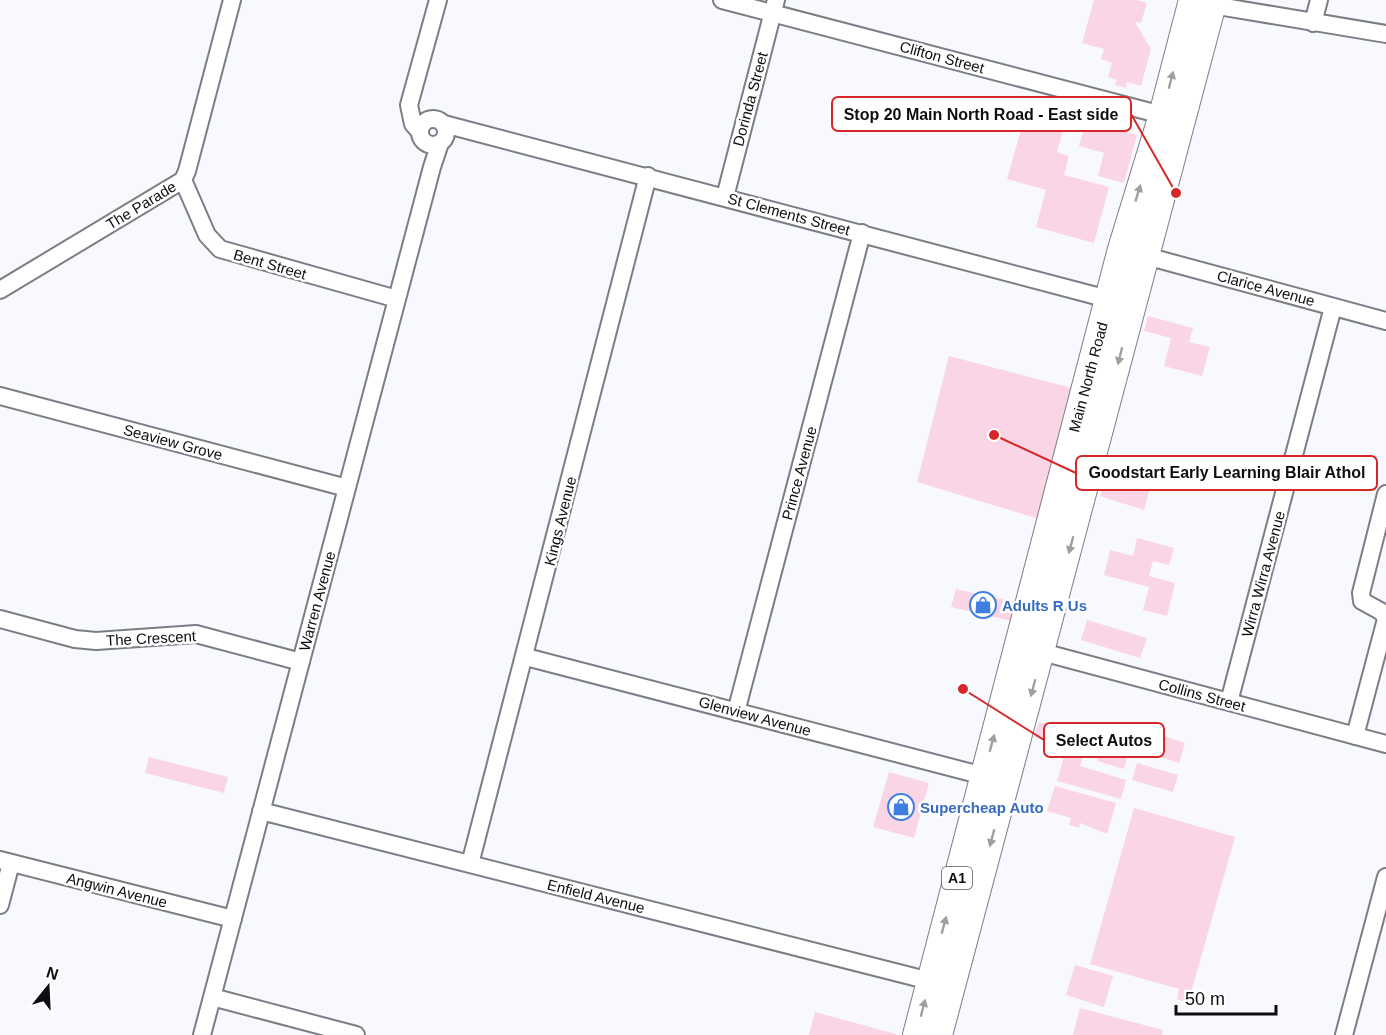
<svg xmlns="http://www.w3.org/2000/svg" width="1386" height="1035" viewBox="0 0 1386 1035" font-family="Helvetica,sans-serif">
  <style>
    .building { fill: #fad5e5 }
    .lines { fill: none; stroke-linecap: round; stroke-linejoin: round }
    .minor-casing { stroke: #7c7e85; stroke-width: 20 }
    .highway-casing { stroke: #7c7e85; stroke-width: 28 }
    .minor { stroke: #fff; stroke-width: 16 }
    .highway { stroke: #fff; stroke-width: 26 }
    .oneway { fill: #9e9f9f }
    .labels { text-anchor: middle; dominant-baseline: central; stroke-width: 5; stroke-linejoin: round; paint-order: stroke }
    .shield { fill: #fff; stroke: #565658; stroke-width: 1.5 }
    .shield-label { font-size: 14px; font-weight: bold; fill: #0d0e10 }
    .street-label { font-size: 15px; fill: #0d0e10; stroke: #fff }
    .shop-label { font-size: 15px; font-weight: bold; fill: #366cbe; stroke: #fff; text-anchor: start }
    .leader { fill: none; stroke: #d62828; stroke-width: 2 }
    .callout-dot { fill: #d62828; stroke: #fff; stroke-width: 2 }
    .callout { fill: #fff; stroke: #d62828; stroke-width: 2 }
    .callout-label { font-size: 16px; text-anchor: middle; font-weight: bold; fill: #0d0e10 }
  </style>
  <rect width="100%" height="100%" fill="#f8f9ff"/>
  <path class="building" d="M1094,0H1137L1147,3L1141,23L1135,22L1151,49L1141,86L1127,82L1126,88L1115,85L1117,80L1108,77L1112,63L1101,59L1104,49L1082,43Z
    M1024,119L1063,130L1057,152L1069,156L1064,175L1109,187L1094,243L1036,227L1046,190L1007,179Z
    M1086,121L1137,135L1124,183L1098,176L1104,153L1079,146Z
    M1148,316L1193,328L1189,342L1210,347L1202,376L1164,366L1171,338L1144,331Z
    M949,356L1072,388L1039,519L917,482Z
    M1107,472L1151,485L1144,510L1100,496Z
    M1137,538L1174,548L1169,565L1153,561L1149,576L1175,583L1167,616L1143,610L1149,587L1104,575L1110,550L1133,556Z
    M956,589L1015,602L1011,621L951,607Z
    M1087,620L1147,638L1140,658L1081,640Z
    M1039,722L1088,737L1080,766L1126,780L1121,799L1057,781L1067,746L1034,737Z
    M1108,723L1135,731L1124,769L1097,761Z
    M1139,728L1185,743L1179,763L1133,748Z
    M149,757L228,777L224,793L145,773Z
    M1137,763L1178,775L1173,792L1132,780Z
    M889,772L929,783L914,838L873,827Z
    M1055,786L1116,803L1107,834L1080,823L1079,828L1069,825L1071,818L1047,811Z
    M1134,808L1235,837L1188,1003L1177,999L1179,989L1090,964Z
    M1075,965L1113,976L1104,1007L1066,995Z
    M1080,1008L1163,1030L1162,1035H1073Z
    M815,1012L896,1034V1035H809Z"/>
  <g class="lines">
    <defs>
      <path id="minor" d="M722,0L1162,115
        M1212,5L1386,34
        M1313,23L1319,0
        M420 132a13 13 0 1 1 26 0a13 13 0 1 1-26 0Z
        M444,124L1108,299
        M420,132L413,124L409,105L438,0
        M183,180L207,235L220,249L397,299
        M725,197L776,0
        M1146,256L1386,321
        M0,290L183,180L187,171L232,0
        M0,396L347,488
        M0,619L75,639L96,641L196,634L301,662
        M1042,652L1386,744
        M526,657L984,776
        M1229,702L1333,307
        M736,712L862,233
        M1355,736L1386,619L1382,612L1362,601L1361,593L1386,494
        M261,811L930,981
        M0,860L233,919
        M470,864L648,176
        M0,905L11,863
        M212,997L356,1035
        M202,1035L432,167L440,143
        M1344,1035L1386,877"/>
      <path id="highway" d="M916,1035L1121,249L1162,115L1192,0
        M939,1035L1214,0"/>
    </defs>
    <use href="#minor" class="minor-casing"/>
    <use href="#highway" class="highway-casing"/>
    <use href="#minor" class="minor"/>
    <use href="#highway" class="highway"/>
  </g>
  <defs><path id="oneway-solid" d="M-6-.8H1V-3.2L6.5 0L1 3.2V.8H-6Z" transform="scale(1.5)"/></defs>
  <g class="oneway">
    <use href="#oneway-solid" transform="translate(1171 80) rotate(-75)"/>
    <use href="#oneway-solid" transform="translate(1138 193) rotate(-73)"/>
    <use href="#oneway-solid" transform="translate(1120 356) rotate(104)"/>
    <use href="#oneway-solid" transform="translate(1071 545) rotate(105)"/>
    <use href="#oneway-solid" transform="translate(1033 688) rotate(105)"/>
    <use href="#oneway-solid" transform="translate(992 743) rotate(-75)"/>
    <use href="#oneway-solid" transform="translate(992 838) rotate(105)"/>
    <use href="#oneway-solid" transform="translate(944 925) rotate(-75)"/>
    <use href="#oneway-solid" transform="translate(923 1008) rotate(-75)"/>
  </g>
  <defs>
    <symbol id="shop-ring" viewBox="-11 -11 22 22"><circle r="9.5" fill="#fff" stroke="#3f7fe0" stroke-width="1.5"/><path d="M-5-2.5h2.3a2.7 3.5 0 0 1 5.4 0H5L5.5 6h-11ZM-1.5-2.5h3a1.5 2.3 0 0 0-3 0Z" fill="#3f7fe0"/></symbol>
  </defs>
  <g fill-rule="evenodd">
    <use href="#shop-ring" x="968" y="590" width="30" height="30"/>
    <use href="#shop-ring" x="886" y="792" width="30" height="30"/>
  </g>
  <g class="labels">
    <rect class="shield" x="942" y="867" width="30" height="22" rx="4.5"/>
    <g class="shield-label">
      <text x="957" y="878">A1</text>
    </g>
    <g class="street-label">
      <text transform="translate(942 57) rotate(15)">Clifton Street</text>
      <text transform="translate(750 99) rotate(-75)">Dorinda Street</text>
      <text transform="translate(141 205) rotate(-31)">The Parade</text>
      <text transform="translate(789 214) rotate(15)">St Clements Street</text>
      <text transform="translate(270 264) rotate(16)">Bent Street</text>
      <text transform="translate(1266 288) rotate(15)">Clarice Avenue</text>
      <text transform="translate(1088 377) rotate(-75)">Main North Road</text>
      <text transform="translate(173 442) rotate(15)">Seaview Grove</text>
      <text transform="translate(799 473) rotate(-75)">Prince Avenue</text>
      <text transform="translate(560 521) rotate(-76)">Kings Avenue</text>
      <text transform="translate(1263 574) rotate(-75)">Wirra Wirra Avenue</text>
      <text transform="translate(317 601) rotate(-75)">Warren Avenue</text>
      <text transform="translate(151 638) rotate(-3)">The Crescent</text>
      <text transform="translate(1202 695) rotate(15)">Collins Street</text>
      <text transform="translate(755 716) rotate(15)">Glenview Avenue</text>
      <text transform="translate(117 890) rotate(14)">Angwin Avenue</text>
      <text transform="translate(596 896) rotate(14)">Enfield Avenue</text>
    </g>
    <g class="shop-label">
      <text x="1002" y="605">Adults R Us</text>
      <text x="920" y="807">Supercheap Auto</text>
    </g>
  </g>
  <path class="leader" d="M1176 193L1131 114M994 435L1076 473M963 689L1044 740"/>
  <g class="callout-dot">
    <circle cx="1176" cy="193" r="6"/>
    <circle cx="994" cy="435" r="6"/>
    <circle cx="963" cy="689" r="6"/>
  </g>
  <g class="callout">
    <rect x="832" y="97" width="299" height="34" rx="6"/>
    <rect x="1076" y="456" width="301" height="34" rx="6"/>
    <rect x="1044" y="723" width="120" height="34" rx="6"/>
  </g>
  <g class="callout-label">
    <text x="981" y="120">Stop 20 Main North Road - East side</text>
    <text x="1227" y="478">Goodstart Early Learning Blair Athol</text>
    <text x="1104" y="746">Select Autos</text>
  </g>
  <g transform="translate(48 987) rotate(18)" stroke="#ffffff" stroke-width="4.5" paint-order="stroke">
  <path d="M0-4.5L10 22L0 15L-10 22Z" fill="#0d0e10"/>
  <text y="-9" font-size="16" font-weight="bold" text-anchor="middle" fill="#0d0e10">N</text>
  </g>
  <path d="M1176 1005v9h100v-9" fill="none" stroke="#0d0e10" stroke-width="3"/>
  <text x="1185" y="1005" font-size="18" fill="#0d0e10" stroke="#ffffff" stroke-width="4.5" paint-order="stroke">50 m</text>
</svg>
